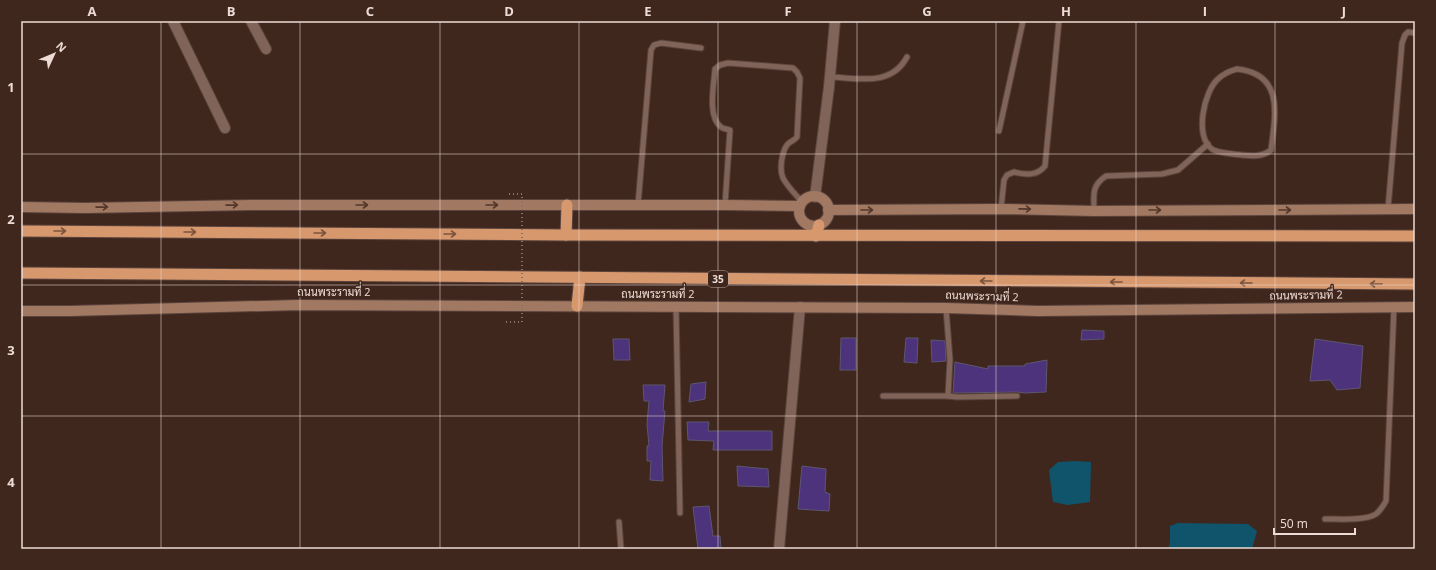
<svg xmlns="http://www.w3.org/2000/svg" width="1436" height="570" font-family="'Open Sans',Sarabun,sans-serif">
<rect width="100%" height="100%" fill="#40271e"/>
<g fill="#0f546a">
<path d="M1076,461L1091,462L1090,502L1068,505L1053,502L1049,470L1058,462Z"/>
<path d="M1178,523L1248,524L1257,531L1252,549H1169L1170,540V526Z"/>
</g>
<g fill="#4d327c" stroke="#5d5670">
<path d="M1082,330L1104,331V339L1081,340Z"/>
<path d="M841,338H856V370H840Z"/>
<path d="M906,338H918L917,363L904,362Z"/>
<path d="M613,339H629L630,360H614Z"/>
<path d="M1315,339L1363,346L1360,388L1337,390L1330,380L1310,381Z"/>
<path d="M931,340L945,341L946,361L932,362Z"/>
<path d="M1047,360L1046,392L1025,393L1017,392L953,393L955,362L988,369V366H1025V364Z"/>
<path d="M706,382L705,399L689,402L691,384Z"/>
<path d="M643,385H665L663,411H665L662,446L663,481L650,480L651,461H647V446H649L647,424L649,401H644Z"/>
<path d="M687,422H709L708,431H772V450H713L714,441L688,440Z"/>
<path d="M737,466L768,469L769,487L738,486Z"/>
<path d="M802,466L826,469L825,492L830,494L829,511L798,509Z"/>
<path d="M709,506L713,536H720L721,549H698L693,507Z"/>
</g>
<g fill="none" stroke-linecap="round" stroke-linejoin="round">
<g stroke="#5a443d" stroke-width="7">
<g id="service">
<path d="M1237,69C1285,74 1275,116 1271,150C1263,157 1252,156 1242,155C1234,154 1217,153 1212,149C1194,137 1204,91 1218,79C1223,74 1230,71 1237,69Z"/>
<path d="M830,77C858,78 891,87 907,57"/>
<path d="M999,131L1023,21"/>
<path d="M638,205L651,50L654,45L661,43L701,48"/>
<path d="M725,205L730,130C727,129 723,129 721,127C707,117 714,84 715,69L720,65L728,63L793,68L797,72L800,78L797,137C794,141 790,141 787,145C782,152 779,169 783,178C787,186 796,195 802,202"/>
<path d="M1001,209L1004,180L1007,175L1014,172C1026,175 1037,176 1045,166L1059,21"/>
<path d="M1388,209L1402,43L1405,35L1408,32L1415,33"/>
<path d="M1094,211C1094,195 1091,186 1106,176L1162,174L1178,170L1208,144"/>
<path d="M676,307L680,513"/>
<path d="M946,308L950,360L948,396"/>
<path d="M883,396H948L957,397L1017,396"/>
<path d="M1325,519C1338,519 1366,521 1376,514C1381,510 1383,506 1386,501L1394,307"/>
<path d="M619,522L621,549"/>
</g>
</g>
<g stroke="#5a443d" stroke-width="12">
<g id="minor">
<path d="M173,21L225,128"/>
<path d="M251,21L266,49"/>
<path d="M779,549L800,307"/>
</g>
</g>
<g stroke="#5a443d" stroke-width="12">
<path id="tertiary" d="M815,197L829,87L835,21"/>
</g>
<g stroke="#5a443d" stroke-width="12">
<g id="secondary">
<circle cx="814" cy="211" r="15"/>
<path d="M21,207L85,208L251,205H725L800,206"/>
<path d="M828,210L1001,209L1094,211L1415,209"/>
<path d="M21,311H70L298,305L946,308L1038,311L1415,307"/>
</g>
</g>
<g stroke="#5a443d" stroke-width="13">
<g id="trunk">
<path d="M21,231L566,235L1415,236"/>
<path d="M566,235L567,205"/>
<path d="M816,236L819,225"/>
<path d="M21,273L1415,284"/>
<path d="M577,306L580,277"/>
</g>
</g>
<use href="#service" stroke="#806459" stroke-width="5"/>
<use href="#minor" stroke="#806459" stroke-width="10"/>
<use href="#tertiary" stroke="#806459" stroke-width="10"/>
<use href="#secondary" stroke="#a17861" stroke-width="10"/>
<use href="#trunk" stroke="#d7986e" stroke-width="11"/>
<path stroke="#88736b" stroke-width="2" stroke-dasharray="1 3" stroke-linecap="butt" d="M506,322H522V194H507"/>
</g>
<defs><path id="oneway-shaft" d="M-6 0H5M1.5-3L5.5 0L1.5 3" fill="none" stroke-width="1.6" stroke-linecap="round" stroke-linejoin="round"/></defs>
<g stroke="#53372b">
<use href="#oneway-shaft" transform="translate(232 205) rotate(-1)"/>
<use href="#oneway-shaft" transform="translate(362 205)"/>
<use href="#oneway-shaft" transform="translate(492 205)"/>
<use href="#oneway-shaft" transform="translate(102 207) rotate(-1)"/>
<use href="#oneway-shaft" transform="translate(1025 209) rotate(1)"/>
<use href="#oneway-shaft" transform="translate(867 210)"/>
<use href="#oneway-shaft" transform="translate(1155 210)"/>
<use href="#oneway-shaft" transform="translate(1285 210)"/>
</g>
<g stroke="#7c543e">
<use href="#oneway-shaft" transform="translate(60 231)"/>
<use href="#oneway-shaft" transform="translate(190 232)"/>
<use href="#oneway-shaft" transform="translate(320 233)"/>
<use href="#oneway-shaft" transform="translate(450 234)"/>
<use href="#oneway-shaft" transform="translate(986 281) rotate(-180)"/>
<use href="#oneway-shaft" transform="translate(1116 282) rotate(-180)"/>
<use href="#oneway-shaft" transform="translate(1246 283) rotate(-180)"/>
<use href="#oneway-shaft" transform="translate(1376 284) rotate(-180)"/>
</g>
<path fill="none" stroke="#eddcd5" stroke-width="1" stroke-opacity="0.55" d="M161,21V549M300,21V549M440,21V549M579,21V549M718,21V549M857,21V549M996,21V549M1136,21V549M1275,21V549M21,154H1415M21,285H1415M21,416H1415"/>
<g text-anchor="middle" stroke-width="3" stroke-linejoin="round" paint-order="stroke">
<rect fill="#40271e" stroke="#b9a69e" stroke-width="1" x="708" y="271" width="20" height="16" rx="3"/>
<g font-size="10" font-weight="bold" fill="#eddcd5">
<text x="718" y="283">35</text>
</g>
<g font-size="11" fill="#eddcd5" stroke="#40271e">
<text x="334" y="296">ถนนพระรามที่ 2</text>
<text x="658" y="298">ถนนพระรามที่ 2</text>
<text transform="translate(1306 295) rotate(-1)" y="4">ถนนพระรามที่ 2</text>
<text transform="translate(982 296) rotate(2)" y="4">ถนนพระรามที่ 2</text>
</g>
</g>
<rect width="1436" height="570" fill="none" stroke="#40271e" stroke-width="44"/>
<g transform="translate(54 54) rotate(46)" stroke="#40271e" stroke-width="3" paint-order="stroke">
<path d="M0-3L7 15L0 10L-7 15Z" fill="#eddcd5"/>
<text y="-6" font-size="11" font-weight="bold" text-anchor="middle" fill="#eddcd5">N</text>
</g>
<path d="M1274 528v6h81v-6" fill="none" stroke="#eddcd5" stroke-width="2"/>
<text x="1280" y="528" font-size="12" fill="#eddcd5" stroke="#40271e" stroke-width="3" paint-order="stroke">50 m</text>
<rect x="22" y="22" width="1392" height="526" fill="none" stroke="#eddcd5" stroke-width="1.5"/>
<g font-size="13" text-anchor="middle" font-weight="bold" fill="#eddcd5">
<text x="92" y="16">A</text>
<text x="231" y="16">B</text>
<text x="370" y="16">C</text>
<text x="509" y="16">D</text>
<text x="648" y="16">E</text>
<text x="788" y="16">F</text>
<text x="927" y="16">G</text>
<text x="1066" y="16">H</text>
<text x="1205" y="16">I</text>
<text x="1344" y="16">J</text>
<text x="11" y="92">1</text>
<text x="11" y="224">2</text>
<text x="11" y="355">3</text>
<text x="11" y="487">4</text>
</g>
</svg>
